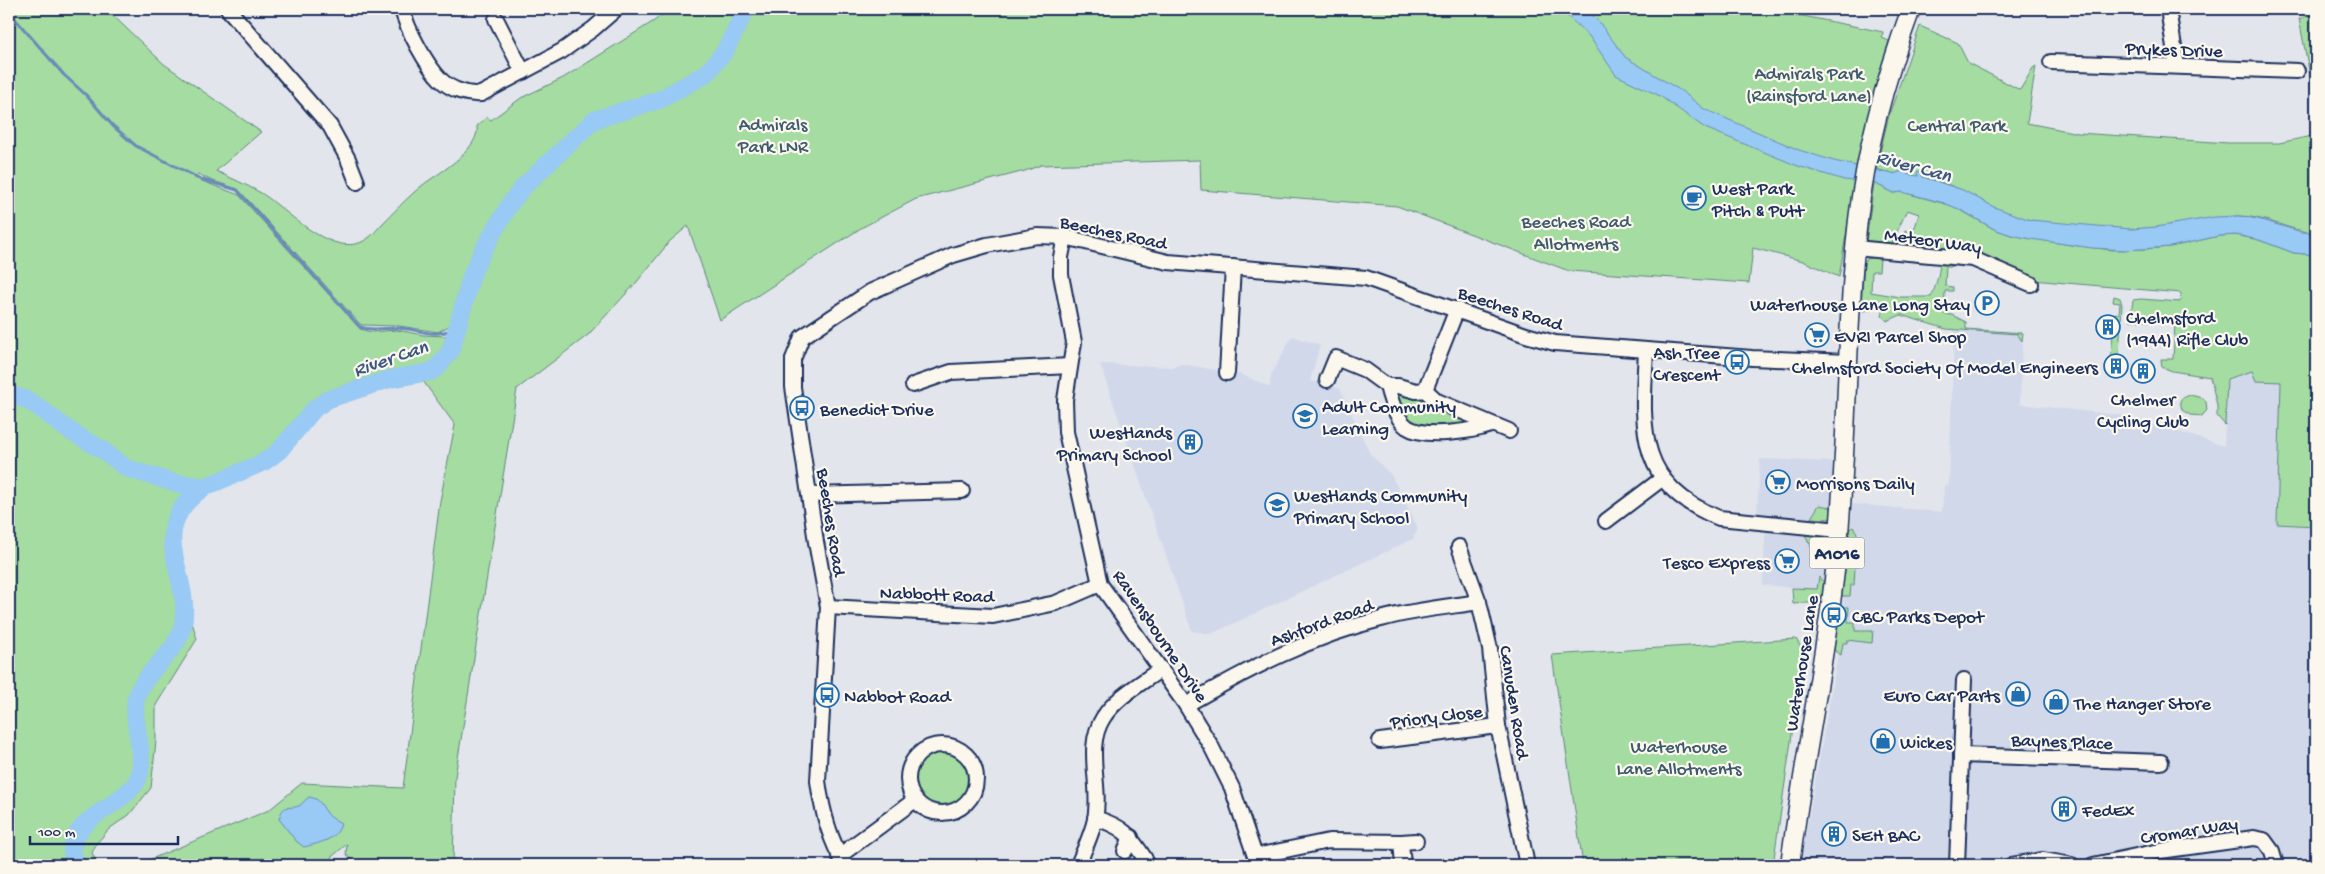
<svg xmlns="http://www.w3.org/2000/svg" width="2325" height="874" font-family="'Gochi Hand',sans-serif">
<rect width="100%" height="100%" fill="#e2e5eb"/>
<filter id="ink" filterUnits="userSpaceOnUse"><feTurbulence type="fractalNoise" baseFrequency=".02" numOctaves="2"/><feDisplacementMap in="SourceGraphic" scale="10" xChannelSelector="R" yChannelSelector="G"/><feConvolveMatrix kernelMatrix="1 2 1 2 8 2 1 2 1" color-interpolation-filters="sRGB"/></filter>
<g filter="url(#ink)">
<g fill="#d0d8ea">
<path d="M1954,330L2017,334L2022,341L2020,404L2128,416L2224,446L2227,380L2316,347V865H1800L1838,655L1853,504L1942,512L1944,486L1949,485Z"/>
<path d="M1292,336L1320,345L1310,381L1331,385L1340,389L1370,454L1391,475L1418,528L1413,539L1211,634L1192,631L1100,364L1173,367L1182,364L1242,375L1270,387L1271,375Z"/>
<path d="M1760,459L1833,462L1830,543L1825,590L1763,585L1766,519L1757,518Z"/>
</g>
<g fill="#a4dca1" stroke="#608680" fill-rule="evenodd">
<path d="M9,9H106L164,64L261,132L216,171C231,178 247,185 261,193C286,208 333,262 367,239C373,235 378,228 383,223C398,208 413,191 431,179C446,169 480,147 477,126L487,117L491,120L521,98L563,78L654,21L662,15L665,9H1768L1883,32L1882,38L1889,41L1863,134L1839,277L1803,261L1753,248L1749,283L1569,271L1397,206L1201,190L1200,160L1041,165L1025,171L916,199L861,228L720,320L688,226L670,241L636,283L588,335L517,389L455,777L453,865H356L346,854L347,844L322,865H124L139,864L269,810L302,783L403,788L440,501L455,425L423,381L390,385L338,402L315,417L299,438L269,465L206,493L193,501L177,530L175,542L187,606L197,639L156,705V741L151,788L129,815L109,829L96,844L92,853L98,865H9ZM198,174L210,180L238,189L361,325L399,326L438,332L449,326L460,329C457,353 449,375 423,381L420,368C437,363 446,354 448,336L423,335L397,330L371,332L360,329L239,195L194,178Z"/>
<path d="M2316,13V107L2299,19Z"/>
<path d="M1920,26L1958,43L1968,63L2020,90L2033,68L2036,66L2027,123L2078,133L2229,143H2279L2316,135V233C2290,231 2265,216 2239,216C2230,216 2221,218 2212,219C2186,223 2159,228 2133,229C2102,229 2036,225 2008,214C1986,205 1967,190 1943,183C1921,175 1898,176 1876,169L1889,115Z"/>
<path d="M1874,183L1894,193L1902,192L1953,206L1994,229L2011,235L2071,245L2113,250L2146,249L2170,247L2219,236L2236,235L2259,240L2294,253L2316,255V526L2277,524L2281,382L2256,381L2252,371L2227,379L2225,425L2217,416V405L2210,377L2172,371L2162,367L2161,359H2173L2175,323L2130,320L2133,300L2141,299L2180,302L2181,293L2032,280L1906,246L1903,239L1905,230L1909,232L1915,227L1919,214L1907,210L1891,245L1868,244L1866,242Z"/>
<path d="M1871,258L1880,259L1879,271H1872L1871,292L1901,297H1931C1936,286 1939,275 1940,262L1951,263V267H1946L1945,286L1953,287V291H1945L1944,314L1952,315L1966,322V329L2023,333L2022,341L2017,334L1946,329L1901,315L1887,321L1882,316L1884,306L1873,303L1870,310L1863,311L1861,306L1864,263L1867,259Z"/>
<path d="M2114,296L2120,298L2122,305L2119,354L2111,356L2115,313L2119,314L2120,303L2113,302Z"/>
<path d="M1395,392L1418,394L1474,419L1471,427L1467,423L1432,425L1429,429L1406,421L1407,416L1399,400L1395,399Z"/>
<path d="M2190,395L2203,398L2206,402L2207,410L2202,416L2190,415L2182,410L2180,401L2182,398Z"/>
<path d="M1819,505L1830,507L1832,511L1830,519L1811,518Z"/>
<path d="M1853,527L1857,533L1854,585H1851L1850,596H1841L1846,535L1848,530Z"/>
<path d="M1805,535L1824,536L1829,540L1827,563L1821,564Z"/>
<path d="M1819,577L1825,584L1822,602L1793,604L1792,588L1817,589Z"/>
<path d="M1839,607H1849L1848,622H1855V631H1873L1872,643L1847,640V643H1843L1841,655L1836,652L1833,647Z"/>
<path d="M1796,639L1804,652L1773,865H1583L1552,655Z"/>
<circle cx="942" cy="779" r="29"/>
</g>
<g fill="#99c9f5" stroke="#678bb9">
<path d="M1560,9H1586L1599,22L1625,57L1683,92L1704,109L1799,150L1834,161L1893,174L1903,171L1907,174L1918,176L1917,172L1920,171L1923,177L1963,190L1994,207L2030,220L2131,229L2156,227L2215,217L2239,216L2258,219L2302,232L2316,233V255L2294,253L2259,240L2236,235L2219,236L2170,247L2126,250L2092,248L2031,239L2011,235L1994,229L1961,210L1944,203L1902,192L1894,193L1874,183L1844,180L1798,166L1705,128L1660,96L1616,75L1589,36Z"/>
<path d="M309,797C321,799 320,804 327,813C330,818 336,820 341,823C338,840 319,843 304,847L296,841L279,819C284,802 287,810 299,806C302,804 306,799 309,797Z"/>
</g>
<g fill="none" stroke-linecap="round" stroke-linejoin="round">
<path stroke="#678bb9" stroke-width="3" d="M9,12L64,75L86,95L113,126L136,146L200,179L237,190L360,327C371,331 384,328 396,328C420,328 428,339 455,329"/>
<g stroke="#99c9f5" stroke-width="18">
<path d="M9,394L27,400L37,406L67,429L104,451L126,468L175,483L205,487L264,462L279,451L315,408L329,399L390,379L430,372L438,367L451,350L472,274L483,250L510,204L523,187L594,120L659,100L706,74L725,51L746,9"/>
<path d="M77,865C76,861 72,855 72,851C73,820 112,809 130,790C132,787 136,784 137,781C147,760 134,728 135,706C137,674 174,658 182,629C196,576 139,530 205,487"/>
</g>
<g stroke="#1b2f5e" stroke-width="18">
<g id="minor">
<path d="M228,9L330,126L348,159L357,182"/>
<path d="M402,9C407,29 426,65 441,80C451,90 468,95 481,94L562,51L593,29L616,9"/>
<path d="M2168,9L2177,66"/>
<path d="M496,19L523,72"/>
<path d="M2051,62L2297,71"/>
<path d="M1065,237L1061,257V275L1074,342L1065,400L1066,432L1100,584L1186,705L1211,746L1232,788L1258,865"/>
<path d="M1855,248L1973,259L2031,284"/>
<path d="M1646,351C1642,427 1635,484 1719,518L1839,530"/>
<path d="M1227,373L1233,267"/>
<path d="M1327,380L1336,358L1365,370L1387,386H1398L1416,391L1425,390L1437,401L1509,431"/>
<path d="M913,385L951,372L1070,366"/>
<path d="M1387,386C1390,398 1396,419 1407,427C1425,439 1473,431 1491,425"/>
<path d="M1425,390L1457,309"/>
<path d="M810,495L962,491"/>
<path d="M1606,521L1663,478"/>
<path d="M1459,547L1479,602L1490,649L1498,726L1527,865"/>
<path d="M828,607L993,616L1056,603L1100,584"/>
<path d="M1186,705C1248,669 1312,636 1381,619C1413,610 1446,607 1479,602"/>
<path d="M1380,741L1498,726"/>
<circle cx="942" cy="779" r="34"/>
<path d="M1961,755L2161,762"/>
<path d="M1095,818C1124,827 1129,834 1145,859"/>
<path d="M1401,842L1416,841"/>
<path d="M1125,851L1131,837"/>
<path d="M839,856L915,800"/>
<path d="M1256,856L1329,841L1401,842L1403,865"/>
<path d="M845,865C829,839 822,811 818,781L828,607L816,542L793,387V359L802,337L870,292L953,255L987,245L1037,236L1065,237L1168,262L1366,278L1526,335L1555,343L1752,358L1848,362"/>
<path d="M1078,865C1084,850 1092,834 1095,819C1102,785 1084,748 1103,718C1116,697 1142,683 1161,669"/>
<path d="M1957,865L1964,680"/>
<path d="M2012,865L2043,860L2072,865"/>
<path d="M2093,865L2160,851L2254,838L2264,840L2272,851L2276,865"/>
</g>
</g>
<g stroke="#1b2f5e" stroke-width="21">
<path id="major" d="M1790,865C1804,754 1829,645 1839,533C1848,429 1846,324 1858,220C1866,148 1886,77 1911,9"/>
</g>
<use href="#minor" stroke="#fbf7ec" stroke-width="14"/>
<use href="#major" stroke="#fbf7ec" stroke-width="18"/>
</g>
</g>
<defs>
<g id="cafe-ring" transform="scale(1.25)"><circle r="9.5" fill="#fbf7ec" stroke="#1f6fb2" stroke-width="1.5"/><path d="M-5.5-4.5H6V0H3Q3 3.5 0 3.5H-2.5Q-5.5 3.5-5.5 0ZM3-3.2v2h1.7v-2ZM-6 4.5H4V6H-6Z" fill="#1f6fb2"/></g>
<g id="parking-ring" transform="scale(1.25)"><circle r="9.5" fill="#fbf7ec" stroke="#1f6fb2" stroke-width="1.5"/><path d="M-3.5-5.5H1a3.5 3.5 0 0 1 0 7H-1V5.5H-3.5ZM-1-3.4V-.6H.8a1.4 1.4 0 0 0 0-2.8Z" fill="#1f6fb2"/></g>
<g id="building-ring" transform="scale(1.25)"><circle r="9.5" fill="#fbf7ec" stroke="#1f6fb2" stroke-width="1.5"/><path d="M-4-6H4V6H1V3H-1V6H-4ZM-2.5-4.3h1.7v1.8h-1.7ZM.8-4.3h1.7v1.8H.8ZM-2.5-1h1.7V.8h-1.7ZM.8-1h1.7V.8H.8Z" fill="#1f6fb2"/></g>
<g id="supermarket-ring" transform="scale(1.25)"><circle r="9.5" fill="#fbf7ec" stroke="#1f6fb2" stroke-width="1.5"/><path d="M-6-5.5h2.5l.6 2H6L4.5 2H-2.5L-4.4-4H-6ZM-1.5 3.2a1.3 1.3 0 1 0 .1 0ZM3 3.2a1.3 1.3 0 1 0 .1 0Z" fill="#1f6fb2"/></g>
<g id="bus-ring" transform="scale(1.25)"><circle r="9.5" fill="#fbf7ec" stroke="#1f6fb2" stroke-width="1.5"/><path d="M-5-6H5V4H4V6H2V4H-2V6H-4V4H-5ZM-3.5-4V0h7V-4ZM-3.5 1.2v1.5H-2V1.2ZM2 1.2v1.5H3.5V1.2Z" fill="#1f6fb2"/></g>
<g id="university-ring" transform="scale(1.25)"><circle r="9.5" fill="#fbf7ec" stroke="#1f6fb2" stroke-width="1.5"/><path d="M0-5L7-2L0 1L-7-2ZM-4 1L0 2.5L4 1V4Q0 6-4 4Z" fill="#1f6fb2"/></g>
<g id="school-ring" transform="scale(1.25)"><circle r="9.5" fill="#fbf7ec" stroke="#1f6fb2" stroke-width="1.5"/><path d="M0-5L7-2L0 1L-7-2ZM-4 1L0 2.5L4 1V4Q0 6-4 4Z" fill="#1f6fb2"/></g>
<g id="shop-ring" transform="scale(1.25)"><circle r="9.5" fill="#fbf7ec" stroke="#1f6fb2" stroke-width="1.5"/><path d="M-5-2.5h2.3a2.7 3.5 0 0 1 5.4 0H5L5.5 6h-11ZM-1.5-2.5h3a1.5 2.3 0 0 0-3 0Z" fill="#1f6fb2"/></g>
</defs>
<g fill-rule="evenodd">
<use href="#cafe-ring" x="1694" y="198"/>
<use href="#parking-ring" x="1987" y="303"/>
<use href="#building-ring" x="2108" y="327"/>
<use href="#supermarket-ring" x="1817" y="335"/>
<use href="#bus-ring" x="1737" y="362"/>
<use href="#building-ring" x="2116" y="366"/>
<use href="#building-ring" x="2143" y="371"/>
<use href="#bus-ring" x="802" y="408"/>
<use href="#university-ring" x="1305" y="416"/>
<use href="#building-ring" x="1190" y="442"/>
<use href="#supermarket-ring" x="1778" y="482"/>
<use href="#school-ring" x="1277" y="505"/>
<use href="#supermarket-ring" x="1787" y="561"/>
<use href="#bus-ring" x="1834" y="615"/>
<use href="#shop-ring" x="2018" y="694"/>
<use href="#bus-ring" x="827" y="695"/>
<use href="#shop-ring" x="2056" y="702"/>
<use href="#shop-ring" x="1883" y="741"/>
<use href="#building-ring" x="2064" y="809"/>
<use href="#building-ring" x="1834" y="834"/>
</g>
<g text-anchor="middle" stroke-width="4.5" stroke-linejoin="round" paint-order="stroke">
<rect fill="#fbf7ec" stroke="#5e6b89" stroke-width="1" x="1809.5" y="537.5" width="55" height="31" rx="4"/>
<g font-size="18" font-weight="bold" fill="#1b2f5e">
<text x="1837" y="559">A1016</text>
</g>
<g font-size="19" fill="#1b2f5e" stroke="#fbf7ec">
<text transform="translate(2174 48) rotate(2)" y="7">Prykes Drive</text>
<text transform="translate(1114 231) rotate(12)" y="7">Beeches Road</text>
<text transform="translate(1933 239) rotate(8)" y="7">Meteor Way</text>
<text transform="translate(1511 307) rotate(18)" y="7">Beeches Road</text>
<text transform="translate(833 522) rotate(81)" y="7">Beeches Road</text>
<text transform="translate(937 593) rotate(2)" y="7">Nabbott Road</text>
<text transform="translate(1321 621) rotate(-20)" y="7">Ashford Road</text>
<text transform="translate(1162 635) rotate(56)" y="7">Ravensbourne Drive</text>
<text transform="translate(1800 663) rotate(-81)" y="7">Waterhouse Lane</text>
<text transform="translate(1516 702) rotate(81)" y="7">Canuden Road</text>
<text transform="translate(1436 715) rotate(-7)" y="7">Priory Close</text>
<text transform="translate(2062 740) rotate(2)" y="7">Baynes Place</text>
<text transform="translate(2189 829) rotate(-9)" y="7">Cromar Way</text>
</g>
<g font-size="19" fill="#3d5a6f" stroke="#fbf7ec">
<text x="1809" y="79">Admirals Park<tspan x="1809" dy="22">(Rainsford Lane)</tspan></text>
<text x="773" y="130">Admirals<tspan x="773" dy="22">Park LNR</tspan></text>
<text x="1957" y="131">Central Park</text>
<text x="1576" y="227">Beeches Road<tspan x="1576" dy="22">Allotments</tspan></text>
<text x="1679" y="752">Waterhouse<tspan x="1679" dy="22">Lane Allotments</tspan></text>
</g>
<g font-size="19" fill="#1b2f5e" stroke="#fbf7ec" text-anchor="start">
<text x="1712" y="194">West Park<tspan x="1712" dy="22">Pitch &amp; Putt</tspan></text>
<text x="1970" y="310" text-anchor="end">Waterhouse Lane Long Stay</text>
<text x="2126" y="323">Chelmsford<tspan x="2126" dy="22">(1944) Rifle Club</tspan></text>
<text x="1834" y="342">EVRI Parcel Shop</text>
<text x="1720" y="358" text-anchor="end">Ash Tree<tspan x="1720" dy="22">Crescent</tspan></text>
<text x="2098" y="373" text-anchor="end">Chelmsford Society Of Model Engineers</text>
<text x="2143" y="405" text-anchor="middle">Chelmer<tspan x="2143" dy="22">Cycling Club</tspan></text>
<text x="1322" y="412">Adult Community<tspan x="1322" dy="22">Learning</tspan></text>
<text x="820" y="415">Benedict Drive</text>
<text x="1172" y="438" text-anchor="end">Westlands<tspan x="1172" dy="22">Primary School</tspan></text>
<text x="1796" y="489">Morrisons Daily</text>
<text x="1294" y="501">Westlands Community<tspan x="1294" dy="22">Primary School</tspan></text>
<text x="1770" y="568" text-anchor="end">Tesco Express</text>
<text x="1852" y="622">CBC Parks Depot</text>
<text x="2000" y="701" text-anchor="end">Euro Car Parts</text>
<text x="844" y="702">Nabbot Road</text>
<text x="2074" y="709">The Hanger Store</text>
<text x="1900" y="748">Wickes</text>
<text x="2082" y="816">FedEx</text>
<text x="1852" y="841">SEH BAC</text>
</g>
<g font-size="20" font-style="italic" fill="#3a5684" stroke="#fbf7ec">
<text transform="translate(1914 165) rotate(15)" y="7">River Can</text>
<text transform="translate(390 357) rotate(-19)" y="7">River Can</text>
</g>
</g>
<rect width="2325" height="874" fill="none" stroke="#fbf7ec" stroke-width="30"/>
<rect x="15" y="15" width="2295" height="844" fill="none" stroke="#1b2f5e" stroke-width="2" filter="url(#ink)"/>
<path d="M30 836v8h148v-8" fill="none" stroke="#1b2f5e" stroke-width="2.5"/>
<text x="38" y="836" font-size="15" fill="#1b2f5e" stroke="#fbf7ec" stroke-width="4" paint-order="stroke">100 m</text>
</svg>
